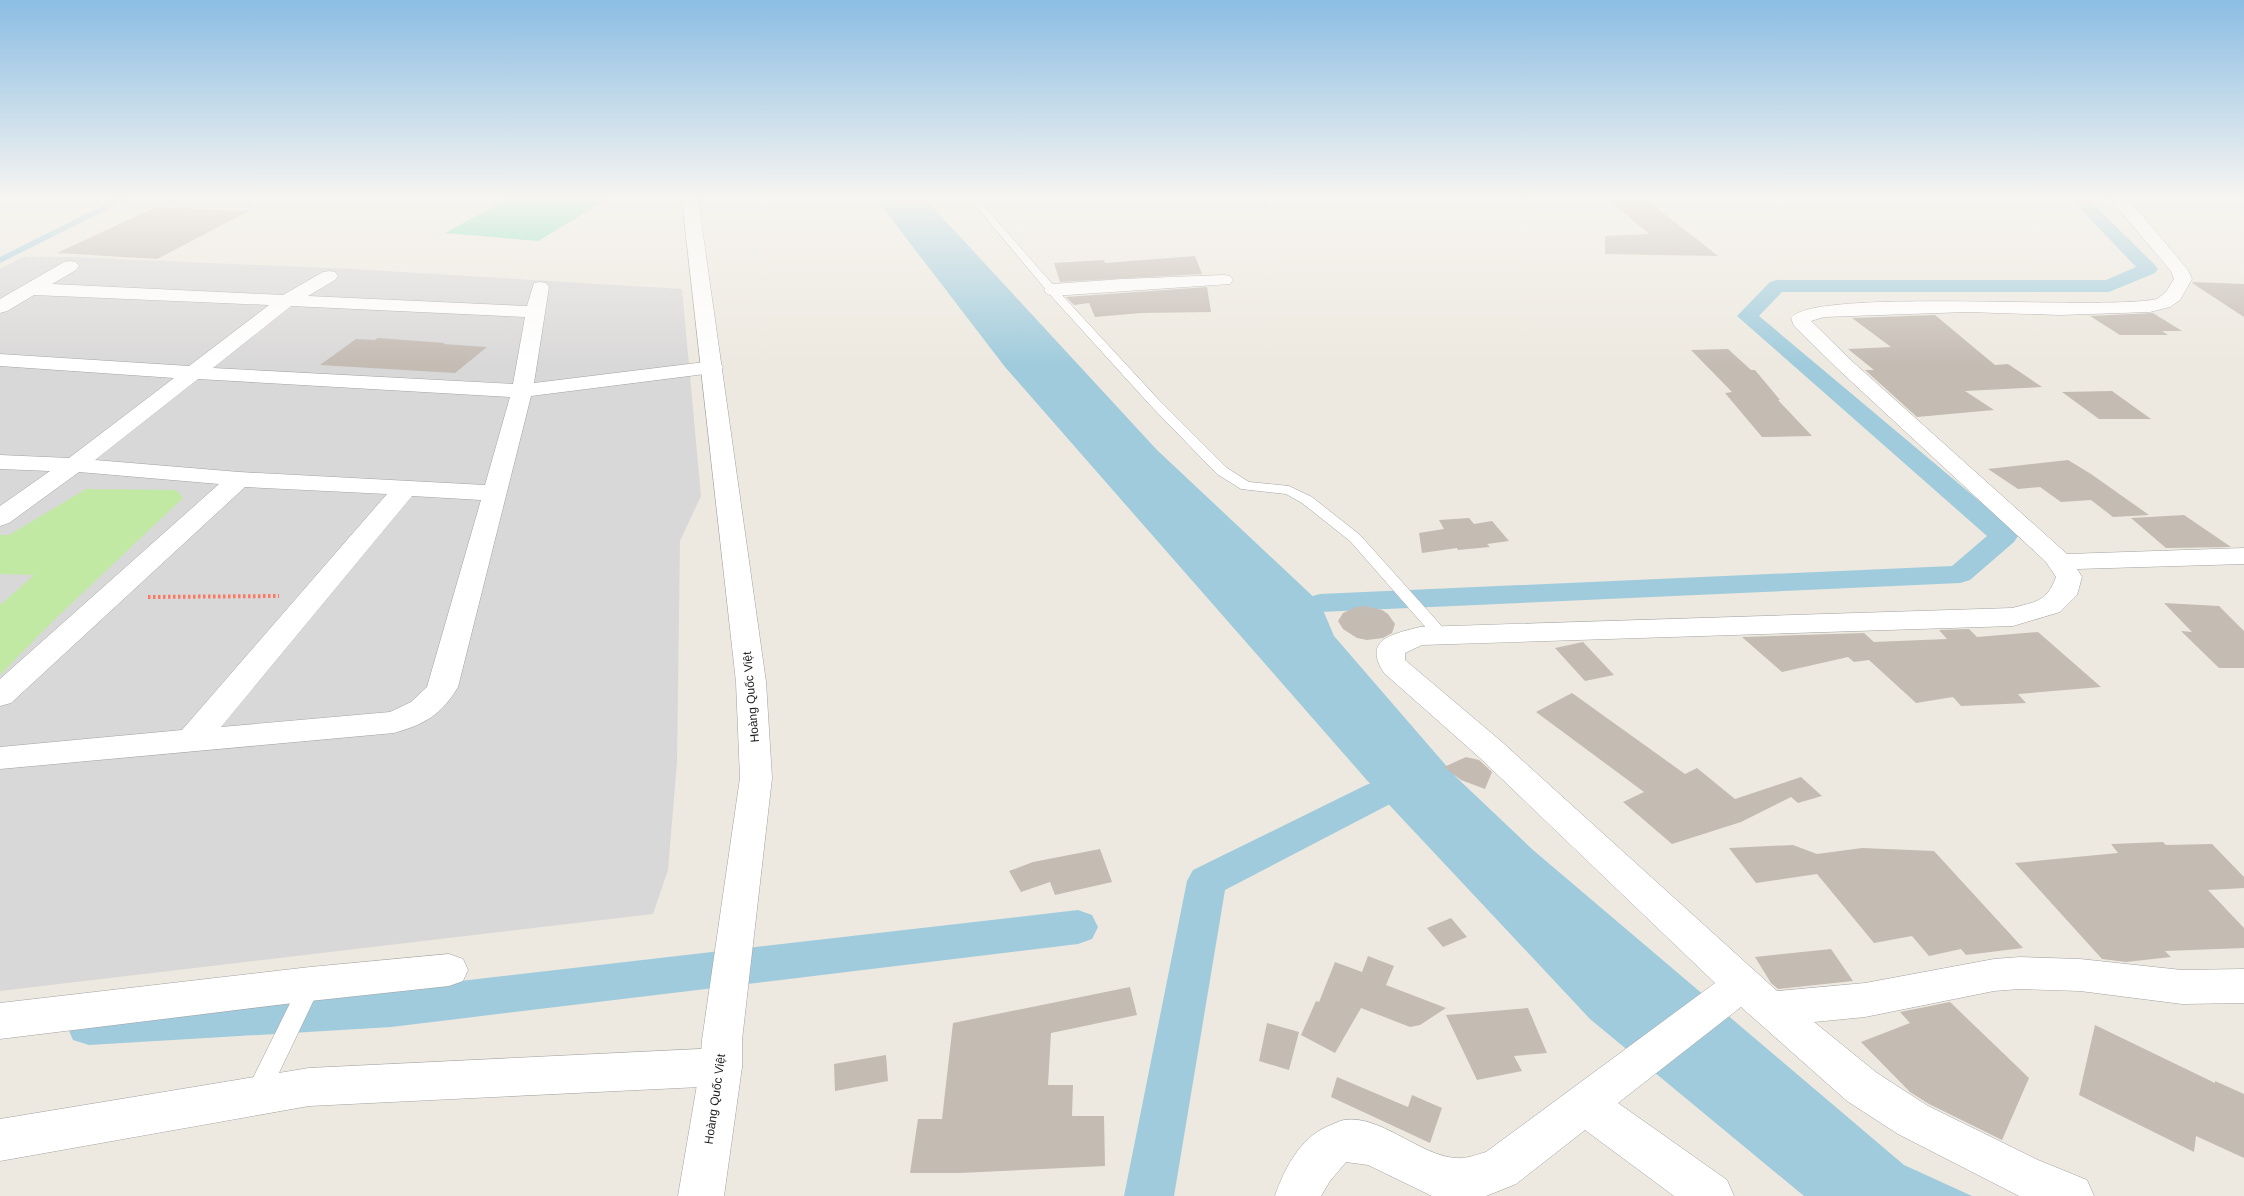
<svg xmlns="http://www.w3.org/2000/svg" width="2244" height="1196" font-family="Helvetica,sans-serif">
<rect width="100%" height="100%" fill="#ede9e0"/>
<path fill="#d9d8d8" d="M23,257H70L352,269L682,289L701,496L680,541L677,763L668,870L653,914L0,991V269Z"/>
<path fill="#c2e9a4" d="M86,489L176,490L183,498L53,621L0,675V605L34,575L0,574V535H9Z"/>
<path fill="#7bdebd" d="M507,199H608L538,241L445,233Z"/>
<path fill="#9fcbdc" d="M880,199H928V202L1157,450L1320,603L1334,636L1456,777L1533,850L1904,1165L1972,1196H1804L1590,1019L1379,794L1005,367L880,204Z"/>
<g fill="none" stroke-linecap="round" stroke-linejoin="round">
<path stroke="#9fcbdc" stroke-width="5.5" d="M0,260L122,199"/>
<g fill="#9fcbdc" fill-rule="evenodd">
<path d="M2071,199H2088L2155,265L2158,269L2155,273L2109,292H1782L1759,316L2014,530L2018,536L2014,542L1970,580L1960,583L1320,612L1309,609L1305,603L1309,597L1320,594L1952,566L1987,536L1737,316L1770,282L1777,280H2106L2136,267Z"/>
<path d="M1379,781L1392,785L1397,794L1392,803L1225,890L1174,1196H1124L1187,881L1193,870L1366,785Z"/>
<path d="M1078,910L1092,915L1098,927L1092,939L1078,944L391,1027L89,1045L73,1040L67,1026L73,1012L89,1007L391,989Z"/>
</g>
</g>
<g fill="#c4bbb3">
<path d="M1610,201H1648L1718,256L1605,254V236L1649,234Z"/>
<path d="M156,207L249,211L157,259L57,253Z"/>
<path d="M1195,256L1202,274L1060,282L1054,263L1104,260L1105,263Z"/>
<path d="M2193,282L2244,284V317L2192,283Z"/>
<path d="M1207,287L1211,312L1141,313L1095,317L1089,303L1074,305L1066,297Z"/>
<path d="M2153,313L2182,331H2162L2168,335H2120L2090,316Z"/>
<path d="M1935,315L1995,365L2008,364L2042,387L1965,391L1994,410L1917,417L1865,370H1874L1848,349L1891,347L1852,318Z"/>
<path d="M378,338L445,343L443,344L487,347L455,373L320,365L356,339L375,340Z"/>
<path d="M1728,349L1751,370H1755L1780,400H1778L1812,436L1762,437L1725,393L1732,392L1691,350Z"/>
<path d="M2112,391L2151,419H2099L2062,392Z"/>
<path d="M2068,460L2091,474L2149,515L2113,517L2091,500L2061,502L2040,487L2018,489L1988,469Z"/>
<path d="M2184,515L2231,547L2166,548L2131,518Z"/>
<path d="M1469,518L1474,524L1492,521L1509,541L1487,544L1490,547L1458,550L1457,548L1422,553L1419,533L1444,529L1439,520Z"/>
<path d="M2164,603L2219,606L2244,631V668H2219L2181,631L2192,632Z"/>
<path d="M1365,606L1382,610L1388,614L1395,624L1392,633L1383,638L1367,640L1357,638L1343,629L1338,621L1343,613L1356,607Z"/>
<path d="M1969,629L1977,637L2038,632L2101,687L2018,694L2026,703L1961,706L1953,697L1916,703L1869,660L1854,662L1848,657L1782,672L1742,637L1864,633L1874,642L1947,639L1939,630Z"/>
<path d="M1583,642L1614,675L1585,681L1555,648Z"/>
<path d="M1572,693L1685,774L1697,768L1735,799L1801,777L1822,796L1798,803L1791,797L1741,822L1672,844L1623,802L1644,792L1536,712Z"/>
<path d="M1466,757L1479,760L1492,772L1485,789L1461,780L1444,767Z"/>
<path d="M2163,842L2166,845L2212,844L2244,877V888L2208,890L2244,928V948L2165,951L2171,957L2126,962L2102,959L2015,863L2118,853L2111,844Z"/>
<path d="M1793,845L1817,854L1862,848L1934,851L2023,948L1966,955L1961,949L1929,956L1912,936L1874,943L1817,874L1756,883L1729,848Z"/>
<path d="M1100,849L1112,882L1055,895L1050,882L1021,892L1009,871L1033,862Z"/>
<path d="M1451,918L1467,937L1443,947L1427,928Z"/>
<path d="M1831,949L1853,981L1778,989L1771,983L1755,957Z"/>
<path d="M1368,956L1394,966L1386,985L1446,1008L1420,1025L1410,1027L1361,1008L1335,1053L1301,1035L1316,1001L1319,1002L1335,962L1362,972Z"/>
<path d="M1130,987L1137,1015L1051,1033L1048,1085H1073L1072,1116H1104L1105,1166L960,1173H910L918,1119H942L953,1023Z"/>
<path d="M1950,1002L2029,1078L2002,1140L1929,1104L1910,1092L1861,1042L1910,1023L1900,1012Z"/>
<path d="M1528,1008L1547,1053L1514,1056L1522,1071L1477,1080L1446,1015Z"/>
<path d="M1267,1023L1299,1032L1289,1070L1259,1061Z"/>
<path d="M2095,1025L2215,1083V1081L2244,1094V1158L2196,1136L2194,1152L2079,1095Z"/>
<path d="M886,1055L888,1081L835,1091L834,1064Z"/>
<path d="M1337,1077L1408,1107L1412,1095L1442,1108L1430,1143L1331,1097Z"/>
</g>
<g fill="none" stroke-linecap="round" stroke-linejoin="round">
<g stroke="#a2a2a2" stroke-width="1">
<g id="service">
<path d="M970,199H978L1061,294L1158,399L1227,468L1249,482L1289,486L1312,497L1360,535L1447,632L1449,635L1447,638H1435L1350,541L1302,503L1286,494L1241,489L1217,474L1150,405L1053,298Z"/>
<path d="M310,976L318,979L321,985L266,1100L258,1103L250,1100L247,1092L250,1084L302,979Z"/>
</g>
</g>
<g stroke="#a2a2a2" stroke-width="1">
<g id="minor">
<path d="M2110,199H2127L2132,203L2188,270L2192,279L2180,300L2170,307L2150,312L2060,315L1967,312L1824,317L1811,321L1854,363L2067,554L2244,548V564L2077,569L2082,577L2077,595L2060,612L2013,626L1422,645L1405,653V660L1502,742L1777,991L1865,983L1994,959L2020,957L2080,959L2182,970L2244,969V1003L2182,1004L2080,991L2020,989L1994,991L1865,1017L1814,1022L1877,1073L1928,1106L2038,1160L2087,1180L2094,1196H2019L1898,1134L1847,1101L1741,1007L1618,1103L1727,1180L1734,1196H1674L1585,1130L1516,1184L1486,1196H1432L1368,1165L1346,1162L1330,1181L1321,1196H1275C1284,1169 1300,1139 1326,1127C1332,1125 1338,1121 1344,1120C1380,1114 1420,1156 1456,1158C1466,1159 1476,1155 1486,1152L1715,983L1480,758L1384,673C1362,639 1393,634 1420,627L2012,608C2035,602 2047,602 2056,577L2046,562L1840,371L1794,326L1791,318C1813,287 2102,311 2157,299L2166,292L2174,279L2171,271Z"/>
<path d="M70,261L76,262L79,266L76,270L52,284L283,295L323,272L329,271L335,272L338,276L335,280L308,296L527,306L534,283L540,282L546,283L549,287L534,383L713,361L720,363L723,367L720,371L713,373L531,396L458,687C441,715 425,724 394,733L0,769V747L182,730L387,494L245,487L11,703L0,706V679L219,484L79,472L9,523L0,526V506L50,471L0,469V455L69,458L174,378L0,366V354L189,366L269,305L34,295L7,311L0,313V299L64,262ZM291,306L525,317L513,384L213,368ZM198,379L510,397L485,485L239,472L95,460ZM412,496L481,500L427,687L411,702L390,712L221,727Z"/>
<path d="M1224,275L1230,276L1233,280L1230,284L1053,296L1047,294L1044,290L1047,286L1053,284L1122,279Z"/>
<path d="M449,954L463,959L468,970L463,981L449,986L310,1001L0,1039V1003L310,967Z"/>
<path d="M721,1048L736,1054L742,1067L736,1080L721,1086L309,1106L0,1161V1119L309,1068Z"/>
</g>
</g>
<g stroke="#a2a2a2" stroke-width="1">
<path id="tertiary" d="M682,199H698L766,682L772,778L742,1040V1067L724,1196H678L700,1067L702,1040L740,778L736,682Z"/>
</g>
<path stroke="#fb7962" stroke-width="4" stroke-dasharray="2.5 2.5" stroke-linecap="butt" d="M148,597L279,596"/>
<use href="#service" fill="#fff" fill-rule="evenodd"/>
<use href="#minor" fill="#fff" fill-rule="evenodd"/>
<use href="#tertiary" fill="#fff" fill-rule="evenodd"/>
</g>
<linearGradient id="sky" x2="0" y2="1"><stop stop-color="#8bbde3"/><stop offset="0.54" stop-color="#f7f5f1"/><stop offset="1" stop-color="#f7f5f1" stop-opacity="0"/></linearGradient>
<rect width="2244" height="366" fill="url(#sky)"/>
<g text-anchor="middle" stroke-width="4" stroke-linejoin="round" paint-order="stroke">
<g font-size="12" fill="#1b1b1b" stroke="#fff">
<text transform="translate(751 697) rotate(-95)" y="4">Hoàng Quốc Việt</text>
<text transform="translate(715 1099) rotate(-82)" y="4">Hoàng Quốc Việt</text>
</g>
</g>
</svg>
